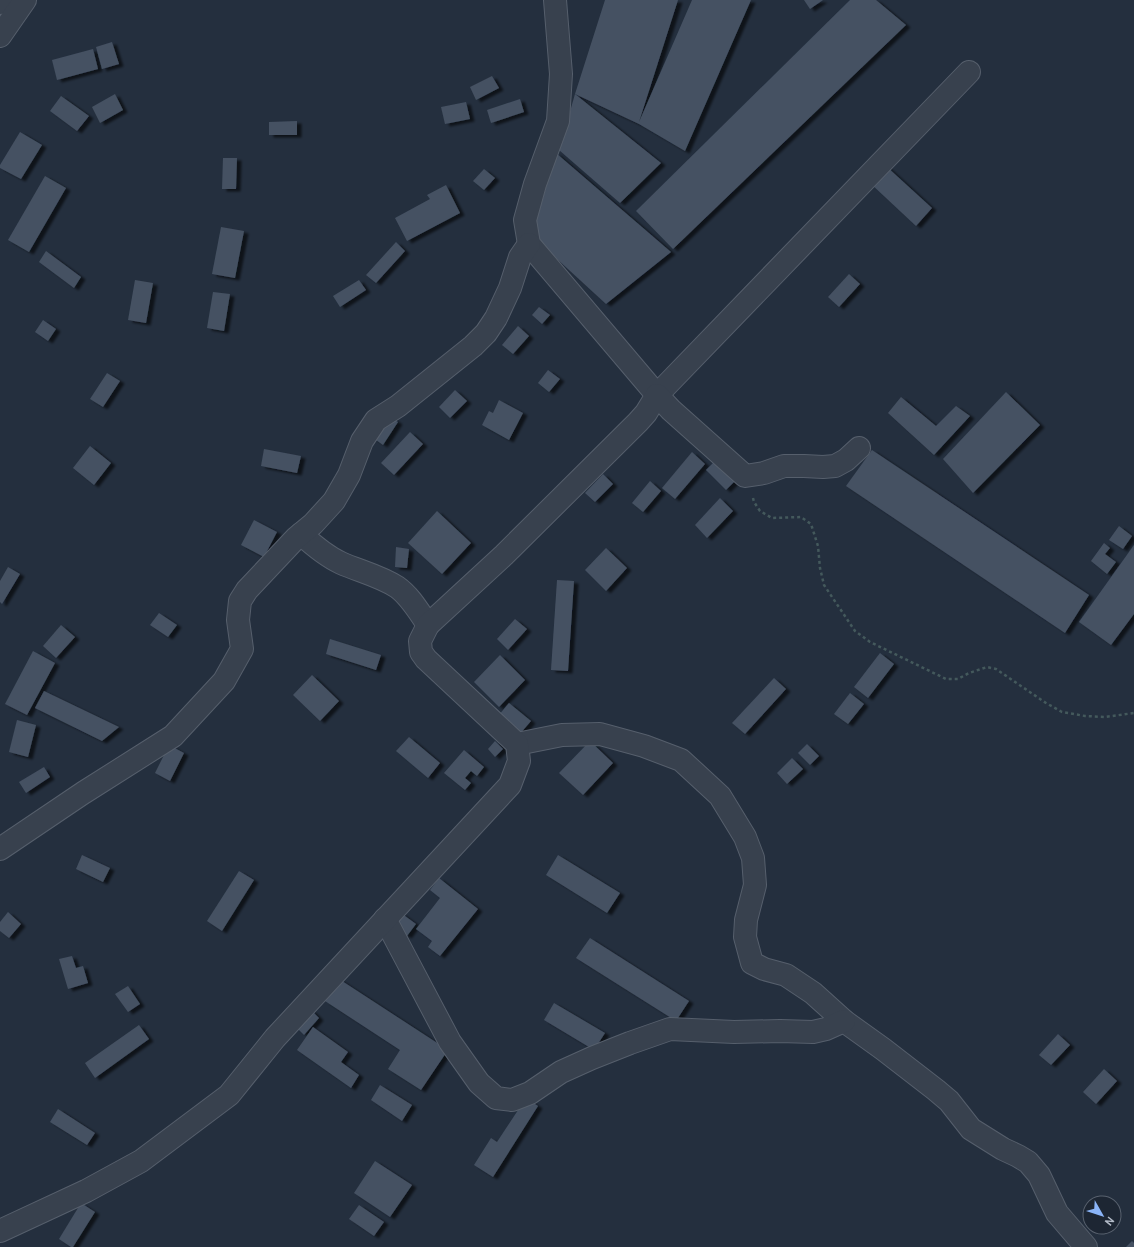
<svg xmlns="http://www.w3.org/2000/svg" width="1134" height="1247" font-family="Cabin,sans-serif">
<defs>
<filter id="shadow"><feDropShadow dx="4.5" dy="2.5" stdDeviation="1" flood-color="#0009"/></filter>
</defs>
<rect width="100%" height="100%" fill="#242f3e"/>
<g fill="#455162" filter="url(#shadow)">
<path d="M605,0H678L639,122L692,0H751L685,151L639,124L575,94Z"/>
<path d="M804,0H823L810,9Z"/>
<path d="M850,0H876L906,25L673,249L636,211Z"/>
<path d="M112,42L119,64L102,69L96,47Z"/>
<path d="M93,49L98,69L57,80L52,60Z"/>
<path d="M492,76L499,88L476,100L470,87Z"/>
<path d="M115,94L123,110L100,123L92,107Z"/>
<path d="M575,94L661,163L620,203L559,150Z"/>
<path d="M61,96L89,116L77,131L50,111Z"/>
<path d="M520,99L524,112L491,123L487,110Z"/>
<path d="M466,102L470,119L445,124L441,107Z"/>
<path d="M297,121V135H269V122Z"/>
<path d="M20,132L42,145L21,179L0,168V165Z"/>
<path d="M556,153L671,252L606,304L532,236Z"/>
<path d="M223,158H237L236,189H222Z"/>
<path d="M886,166L932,208L916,226L870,183Z"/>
<path d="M484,169L495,178L484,190L473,181Z"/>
<path d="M45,176L66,188L29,252L8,240Z"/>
<path d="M446,185L460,213L407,241L395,218L430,199L427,195Z"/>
<path d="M221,227L244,231L235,278L212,274Z"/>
<path d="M396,242L405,251L376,283L366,275Z"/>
<path d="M46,251L81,277L74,288L39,262Z"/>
<path d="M849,274L860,284L839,307L828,297Z"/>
<path d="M135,280L153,283L146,323L128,320Z"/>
<path d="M359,280L366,290L340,307L333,296Z"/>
<path d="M213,292L230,294L224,331L207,328Z"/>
<path d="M539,307L550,315L542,324L532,315Z"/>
<path d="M43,320L56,329L48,341L35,332Z"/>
<path d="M518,326L529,336L513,354L502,345Z"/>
<path d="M548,370L560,379L549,392L538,383Z"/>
<path d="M107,373L120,381L103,407L90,399Z"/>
<path d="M455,390L467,401L450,418L439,407Z"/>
<path d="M1006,392L1040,425L973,493L943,459Z"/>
<path d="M901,397L936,426L956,406L970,416L934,455L888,413Z"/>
<path d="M499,400L523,413L509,440L482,425L489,411L493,413Z"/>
<path d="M387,415L398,422L383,445L372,437Z"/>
<path d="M410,432L423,444L394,475L381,463Z"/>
<path d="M90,446L111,463L94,485L73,468Z"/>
<path d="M264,449L301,456L297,473L261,466Z"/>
<path d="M872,450L1089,595L1065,633L846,486Z"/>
<path d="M692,452L705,464L675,499L662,488Z"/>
<path d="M716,460L737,479L726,490L706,470Z"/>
<path d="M603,474L613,484L595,502L585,493Z"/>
<path d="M650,481L661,491L643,512L632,503Z"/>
<path d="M720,498L733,511L707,538L695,525Z"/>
<path d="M437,511L471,543L442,574L408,543Z"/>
<path d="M254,520L277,532L264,557L241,545Z"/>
<path d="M1119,526L1132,536L1123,549L1109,540Z"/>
<path d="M1104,543L1110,548L1105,554L1116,562L1107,574L1091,561Z"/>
<path d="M1134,545V614L1111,645L1079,622Z"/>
<path d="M396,547L409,549L407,568L395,567Z"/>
<path d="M606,548L627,568L606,591L585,570Z"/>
<path d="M8,567L20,574L2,604L0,602V581Z"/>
<path d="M557,580L574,581L568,671L551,670Z"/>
<path d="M159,613L177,625L168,637L150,625Z"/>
<path d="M515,619L527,629L508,650L497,639Z"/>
<path d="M61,625L75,637L56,658L43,646Z"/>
<path d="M330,639L381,655L376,670L326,654Z"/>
<path d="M33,651L55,663L27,715L5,704Z"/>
<path d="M880,653L894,664L868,698L854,687Z"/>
<path d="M500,655L525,680L499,707L474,682Z"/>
<path d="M312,675L339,701L320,721L293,695Z"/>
<path d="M774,678L786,689L745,734L732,723Z"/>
<path d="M44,691L119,727L102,741L35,708Z"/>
<path d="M850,693L864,704L848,724L834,714Z"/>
<path d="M509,703L531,721L519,735L498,716Z"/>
<path d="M17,720L36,725L28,757L9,752Z"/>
<path d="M409,737L440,763L428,778L396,751Z"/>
<path d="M495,741L503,749L495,757L488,749Z"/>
<path d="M590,741L613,763L583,795L559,773Z"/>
<path d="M807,744L819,756L810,765L798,753Z"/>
<path d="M169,745L184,753L170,781L155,773Z"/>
<path d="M464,750L484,767L477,776L471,771L465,778L471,783L465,790L444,773Z"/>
<path d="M792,758L803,769L787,784L777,773Z"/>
<path d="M44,767L50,777L26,793L19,782Z"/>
<path d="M82,855L110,868L103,882L76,869Z"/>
<path d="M558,855L620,893L607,913L546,875Z"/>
<path d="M239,871L254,880L222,931L207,921Z"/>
<path d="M439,878L478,909L440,956L428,947L432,941L416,929L440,898L430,890Z"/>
<path d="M8,912L21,924L9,938L0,931V922Z"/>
<path d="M401,913L416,924L407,936L392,925Z"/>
<path d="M590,938L689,1001L676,1021L576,958Z"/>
<path d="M72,956L76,968L83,966L88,983L68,989L59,959Z"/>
<path d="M339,979L448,1050L421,1090L388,1069L400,1050L325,1001Z"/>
<path d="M128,986L140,1004L128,1012L115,994Z"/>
<path d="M554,1003L605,1033L594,1050L544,1020Z"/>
<path d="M311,1010L319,1018L304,1035L296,1027Z"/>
<path d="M139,1025L149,1039L95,1078L85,1063Z"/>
<path d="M313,1027L348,1052L341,1062L359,1075L351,1088L297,1050Z"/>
<path d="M1058,1034L1070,1045L1051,1065L1039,1055Z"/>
<path d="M1104,1069L1117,1081L1096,1104L1083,1092Z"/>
<path d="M380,1085L412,1105L402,1121L371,1100Z"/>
<path d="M526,1098L538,1106L493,1177L474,1165L491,1138L497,1142Z"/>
<path d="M58,1109L95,1133L87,1145L50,1122Z"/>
<path d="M375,1161L412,1185L390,1217L354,1193Z"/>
<path d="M81,1203L95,1212L73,1247H71L59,1239Z"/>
<path d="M359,1205L384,1222L374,1236L349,1219Z"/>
<path d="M1132,1241L1134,1243V1247H1126Z"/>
</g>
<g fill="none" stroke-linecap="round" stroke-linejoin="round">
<g stroke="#565f6c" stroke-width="24">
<g id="street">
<path d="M555,0L561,74L558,121L535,184L525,220L529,244L657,395L969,72"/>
<path d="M0,3L18,0"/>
<path d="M0,36L25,0"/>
<path d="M301,534C313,545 326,556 341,563C359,571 380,576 397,587C410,596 419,612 428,625"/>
<path d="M517,744L562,735L600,734L644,746L681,760L720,796L745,837L753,858L755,885L746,920L745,937L752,963L764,969L786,975L813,993L844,1021L883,1049L936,1090L949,1101L971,1129L1003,1149L1018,1156L1028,1162L1039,1175L1057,1213L1086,1247"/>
<path d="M0,849L83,793L173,736L224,681L242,649L238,620L240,601L247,590L296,538L313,524L334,501L349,475L362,441L376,420L398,406L473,346L486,333L496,318L510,288L520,257L529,244"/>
<path d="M385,919L450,1042L479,1083L496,1098L512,1100L530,1093L561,1072L592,1058L630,1043L670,1029L734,1032L780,1031L813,1032L826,1029L844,1021"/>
<path d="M0,1231L86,1191L141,1161L229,1095L275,1038L510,785L519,761L517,744L426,659L421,652L420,641L428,625L504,555L638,422L646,413L657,395L671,410L745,476L764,473L784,466H804L823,467L835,466L846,460L859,448"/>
</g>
</g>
<path stroke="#44595c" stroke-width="2.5" stroke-dasharray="3 3" stroke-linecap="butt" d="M753,498L754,502L760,511L772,518L801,517L811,524L818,546L820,568L824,585L855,631L870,642L946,679H958L969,673L987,667L996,669L1046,703L1062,712L1085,716L1105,717L1134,713"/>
<use href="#street" stroke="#38414e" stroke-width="22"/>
</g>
<g transform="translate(1102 1215) rotate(129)"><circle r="19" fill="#1d2633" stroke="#59626f"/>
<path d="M0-3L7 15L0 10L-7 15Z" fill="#8ab4f8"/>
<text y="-6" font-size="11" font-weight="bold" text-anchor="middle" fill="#b4bcc9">N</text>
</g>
</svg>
